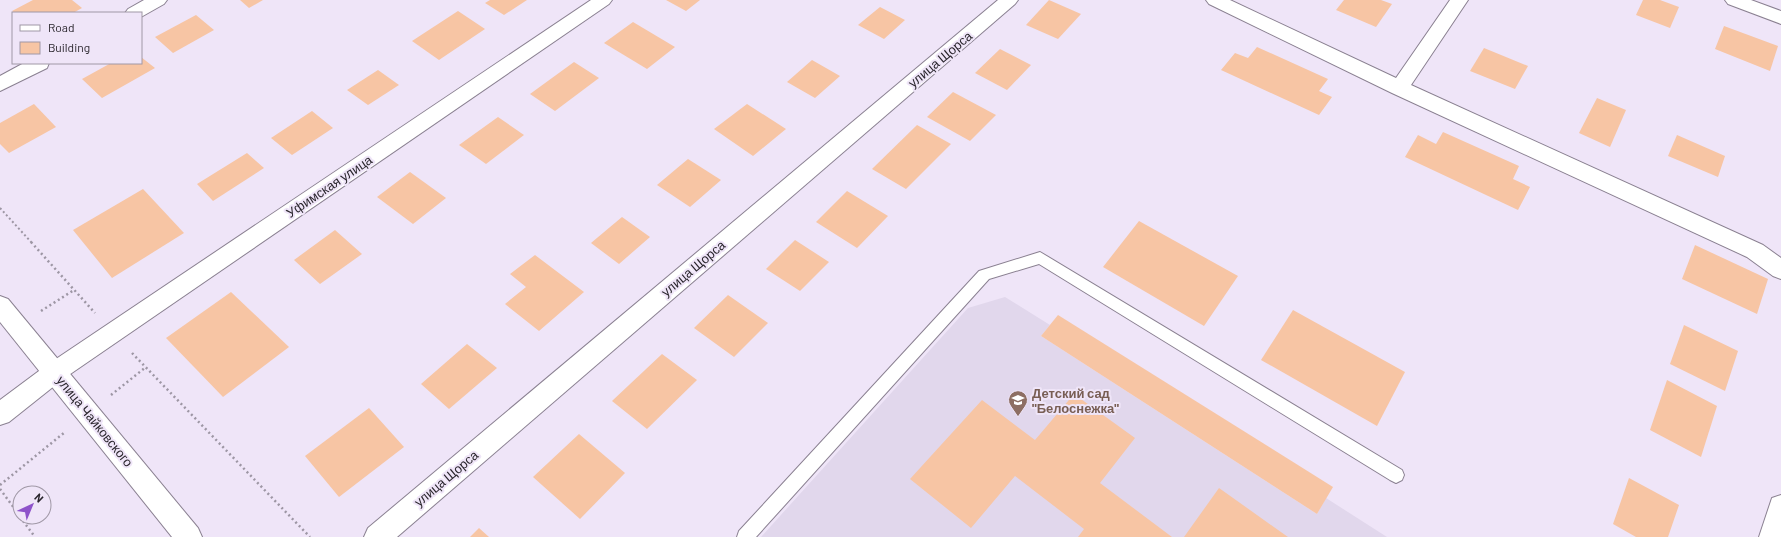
<svg xmlns="http://www.w3.org/2000/svg" width="1781" height="537" font-family="Barlow,sans-serif">
<rect width="100%" height="100%" fill="#efe5f8"/>
<path fill="#e1d7ec" d="M1005,297L1050,325L1041,336L1317,514L1326,498L1387,537H761L968,308Z"/>
<g fill="#f7c5a4">
<path d="M33,0H72L82,8L73,13H15L12,11Z"/>
<path d="M240,0H263L249,8Z"/>
<path d="M490,0H527L504,15L485,3Z"/>
<path d="M666,0H700L686,11Z"/>
<path d="M1049,0L1081,14L1058,39L1026,25Z"/>
<path d="M1344,0H1381L1392,4L1376,27L1336,10Z"/>
<path d="M1643,0H1660L1679,7L1670,28L1636,15Z"/>
<path d="M880,7L905,20L884,39L858,25Z"/>
<path d="M458,11L485,29L439,60L412,41Z"/>
<path d="M196,15L214,30L173,53L155,37Z"/>
<path d="M633,22L675,47L647,69L604,43Z"/>
<path d="M1724,26L1778,46L1770,71L1715,49Z"/>
<path d="M1257,47L1328,79L1319,91L1332,97L1319,115L1221,70L1235,53L1248,58Z"/>
<path d="M1484,48L1528,66L1515,89L1470,71Z"/>
<path d="M1000,49L1031,65L1007,90L975,73Z"/>
<path d="M141,57L155,68L102,98L82,79L111,63H141Z"/>
<path d="M812,60L840,76L815,98L787,82Z"/>
<path d="M574,62L599,78L555,111L530,94Z"/>
<path d="M378,70L399,85L368,105L347,90Z"/>
<path d="M953,92L996,115L970,141L927,117Z"/>
<path d="M1597,98L1626,110L1610,147L1579,133Z"/>
<path d="M34,104L56,127L9,153L0,144V123Z"/>
<path d="M747,104L786,129L753,156L714,129Z"/>
<path d="M312,111L333,128L292,155L271,138Z"/>
<path d="M498,117L524,135L486,164L459,145Z"/>
<path d="M917,125L951,144L906,189L872,169Z"/>
<path d="M1443,132L1519,166L1513,179L1530,187L1518,210L1405,157L1418,135L1436,144Z"/>
<path d="M1677,135L1725,156L1718,177L1668,156Z"/>
<path d="M247,153L264,168L213,201L197,184Z"/>
<path d="M688,159L721,180L690,207L657,185Z"/>
<path d="M410,172L446,198L413,224L377,197Z"/>
<path d="M143,189L184,233L112,278L73,230Z"/>
<path d="M847,191L888,216L857,248L816,222Z"/>
<path d="M622,217L650,237L619,264L591,243Z"/>
<path d="M1139,221L1238,276L1204,326L1103,267Z"/>
<path d="M335,230L362,254L320,284L294,260Z"/>
<path d="M795,240L829,262L800,291L766,269Z"/>
<path d="M1695,245L1768,279L1757,314L1682,279Z"/>
<path d="M535,255L584,292L539,331L505,304L526,287L510,274Z"/>
<path d="M231,292L289,347L223,397L166,338Z"/>
<path d="M728,295L768,323L734,357L694,328Z"/>
<path d="M1293,310L1405,372L1377,426L1261,360Z"/>
<path d="M1058,315L1333,487L1317,514L1041,336Z"/>
<path d="M1684,325L1738,351L1725,391L1670,364Z"/>
<path d="M467,344L497,368L449,409L421,384Z"/>
<path d="M662,354L697,380L647,429L612,401Z"/>
<path d="M1667,380L1717,406L1701,457L1650,430Z"/>
<path d="M1074,394L1135,438L1100,483L1172,537H1078L1084,529L1015,476L971,528L910,479L982,400L1035,440Z"/>
<path d="M369,408L404,447L339,497L305,456Z"/>
<path d="M579,434L625,473L580,519L533,477Z"/>
<path d="M1629,478L1679,505L1668,537H1636L1613,524Z"/>
<path d="M1219,488L1288,537H1184Z"/>
<path d="M479,528L489,537H470Z"/>
</g>
<g fill="none" stroke-linecap="round" stroke-linejoin="round">
<g stroke="#8a8091" stroke-width="2">
<path id="service" d="M1040,252L1402,470L1404,475L1402,480L1396,483L1390,480L1039,264L989,279L756,537H737L739,531L979,271Z"/>
</g>
<g stroke="#8a8091" stroke-width="2">
<g id="minor">
<path d="M144,0H167L164,4L141,17V13H125L128,9Z"/>
<path d="M591,0H612L609,4L63,379L55,382L47,379L43,372L47,365Z"/>
<path d="M998,0H1018L1015,4L397,537H364L368,528Z"/>
<path d="M1206,0H1230L1396,78L1450,0H1468L1411,85L1763,245L1781,258V279L1773,276L1747,257L1392,93L1209,4Z"/>
<path d="M1725,0H1751L1781,11V24L1728,4Z"/>
<path d="M24,63H49L47,68L0,91V76Z"/>
<path d="M1781,495V537H1759L1772,498Z"/>
</g>
</g>
<g stroke="#8a8091" stroke-width="2">
<path id="tertiary" d="M55,362L63,365L67,372L63,379L9,422L0,425V400L47,365Z"/>
</g>
<g stroke="#8a8091" stroke-width="2">
<path id="secondary" d="M0,296L8,299L198,528L202,537H172L0,322Z"/>
</g>
<path stroke="#9d96a4" stroke-width="2" stroke-dasharray="2 2.5" stroke-linecap="butt" d="M0,208L32,243"/>
<g stroke="#9d96a4" stroke-width="2.5" stroke-dasharray="2 3" stroke-linecap="butt">
<path d="M31,242L95,313"/>
<path d="M41,311L74,290"/>
<path d="M132,353L310,537"/>
<path d="M111,395L146,367"/>
<path d="M0,485L65,432"/>
<path d="M0,489L20,516"/>
<path d="M20,517L35,537"/>
</g>
<use href="#service" fill="#fff" fill-rule="evenodd"/>
<use href="#minor" fill="#fff" fill-rule="evenodd"/>
<use href="#tertiary" fill="#fff" fill-rule="evenodd"/>
<use href="#secondary" fill="#fff" fill-rule="evenodd"/>
</g>
<defs>
<g id="school-pin" transform="scale(1)"><path d="M0 17L-7.5 6A9.5 9.5 0 1 1 7.5 6Z" fill="#8d6e63" stroke="#efe5f8"/><path d="M0-5L7-2L0 1L-7-2ZM-4 1L0 2.5L4 1V4Q0 6-4 4Z" fill="#fff"/></g>
</defs>
<g fill-rule="evenodd">
<use href="#school-pin" x="1018" y="400"/>
</g>
<g text-anchor="middle" stroke-width="4" stroke-linejoin="round" paint-order="stroke">
<g font-size="13" fill="#29252c" stroke="#efe5f8">
<text transform="translate(940 59) rotate(-40)" y="5">улица Щорса</text>
<text transform="translate(329 186) rotate(-34)" y="5">Уфимская улица</text>
<text transform="translate(693 268) rotate(-40)" y="5">улица Щорса</text>
<text transform="translate(95 421) rotate(51)" y="5">улица Чайковского</text>
<text transform="translate(446 478) rotate(-40)" y="5">улица Щорса</text>
</g>
<g font-size="13" font-weight="bold" fill="#785e54" stroke="#efe5f8" text-anchor="start">
<text x="1032" y="398">Детский сад<tspan x="1032" dy="15">"Белоснежка"</tspan></text>
</g>
</g>
<rect x="12" y="12" width="130" height="52" fill="#efe5f8" stroke="#a098a6"/>
<rect x="20" y="25" width="20" height="6" fill="#ffffff" stroke="#a098a6"/>
<text x="48" y="32" font-size="12" fill="#29252c">Road</text>
<rect x="20" y="42" width="20" height="12" fill="#f7c5a4" stroke="#a098a6"/>
<text x="48" y="52" font-size="12" fill="#29252c">Building</text>
<g transform="translate(32 505) rotate(44)"><circle r="19" fill="#efe5f8" stroke="#a098a6"/>
<path d="M0-3L7 15L0 10L-7 15Z" fill="#8e53ca"/>
<text y="-6" font-size="11" font-weight="bold" text-anchor="middle" fill="#29252c">N</text>
</g>
</svg>
